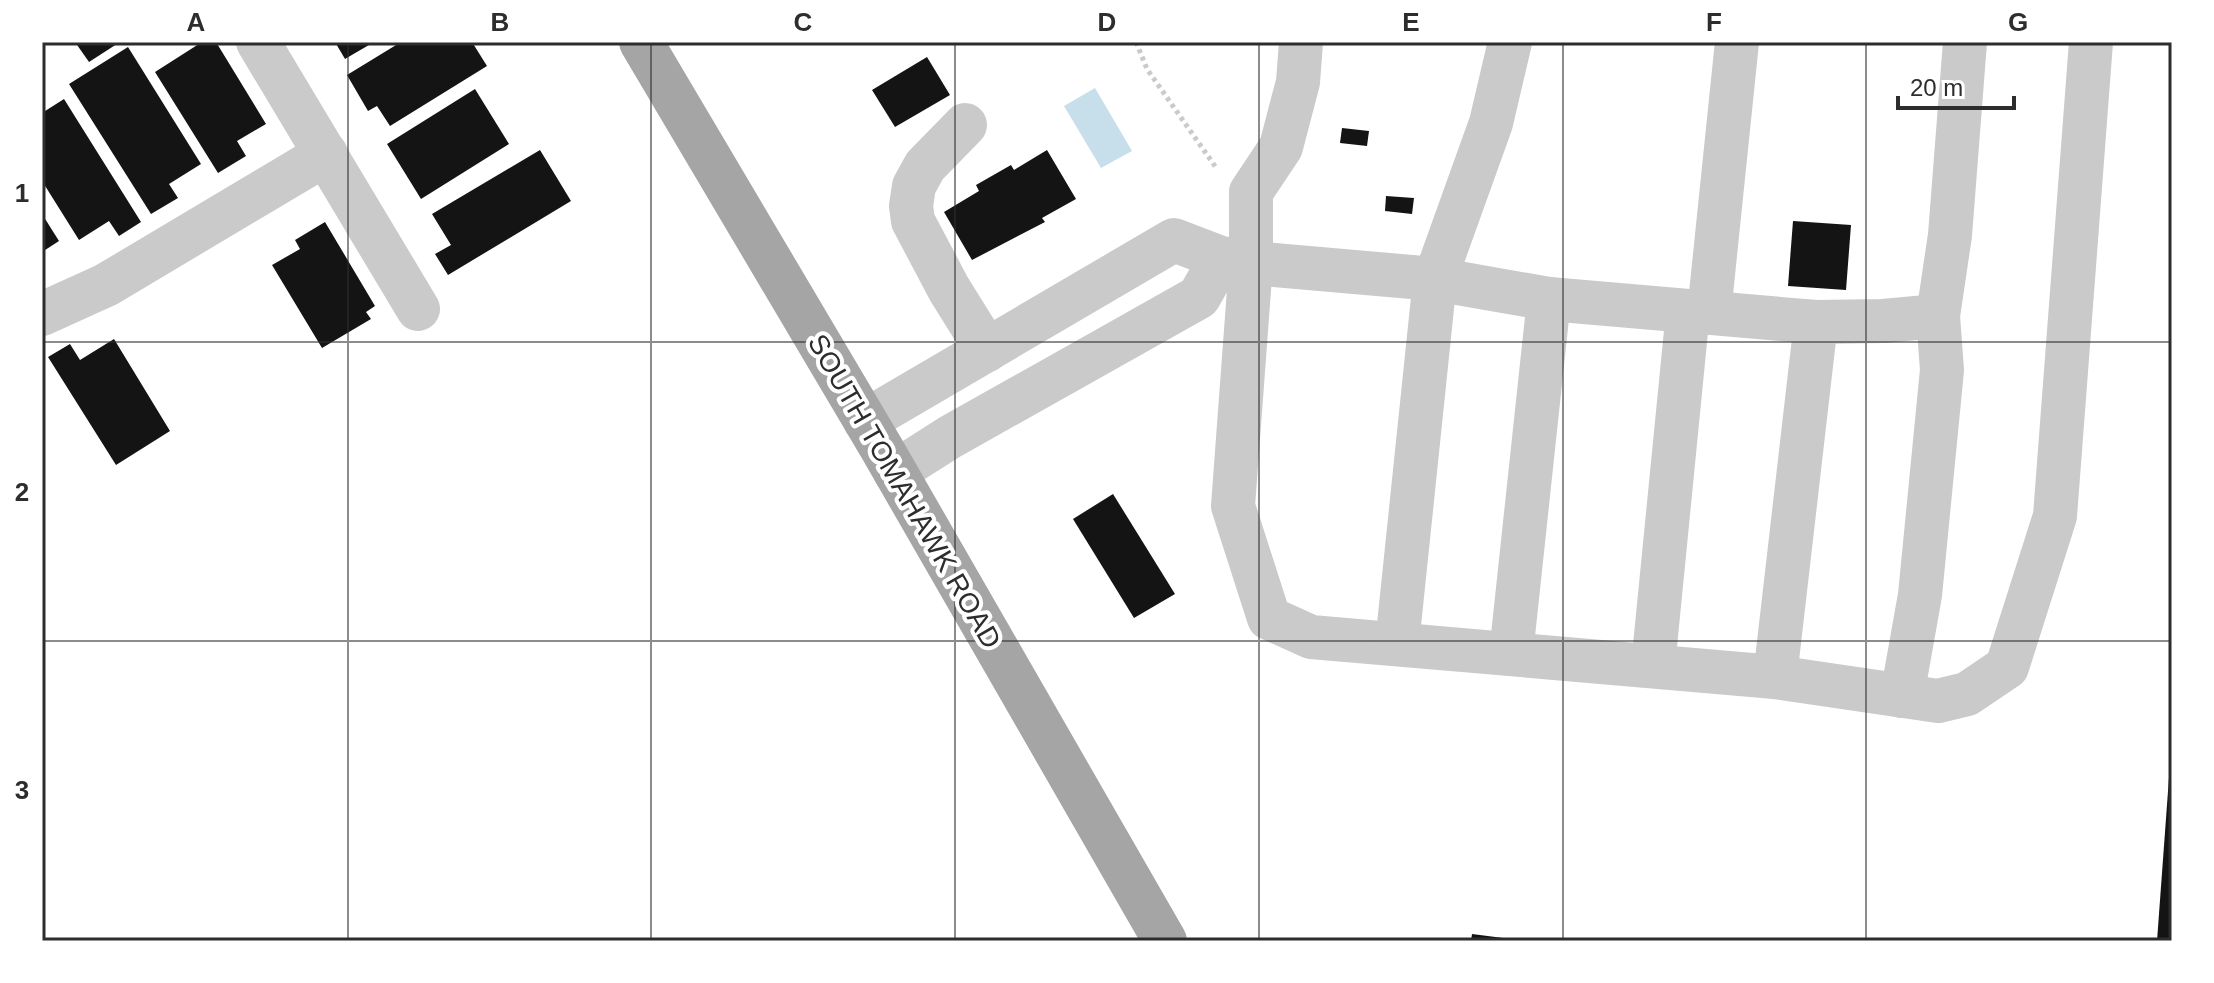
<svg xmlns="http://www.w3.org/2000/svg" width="2214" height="983" font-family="Arial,sans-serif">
<rect width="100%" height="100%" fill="#fff"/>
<path fill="#c7deeb" d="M1095,88L1132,151L1101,168L1064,106Z"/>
<g fill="#141414">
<path d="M75,42H120L89,62Z"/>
<path d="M202,42H216L266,124L237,141L246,156L218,173L155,72Z"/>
<path d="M335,42H374L345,59Z"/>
<path d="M401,42H472L487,66L390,126L377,106L368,111L347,75Z"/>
<path d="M128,47L201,164L169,184L178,198L151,214L69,84Z"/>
<path d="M927,57L950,95L895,127L872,90Z"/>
<path d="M475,89L509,144L421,199L387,144Z"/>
<path d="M64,99L141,222L119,236L109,221L79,240L42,181V113Z"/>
<path d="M1342,128L1369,131L1367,146L1340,143Z"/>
<path d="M540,150L571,201L448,275L435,254L451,245L432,214Z"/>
<path d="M1047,150L1076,199L1042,218L1045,222L972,260L944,212L979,191L976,185L1011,165L1014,170Z"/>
<path d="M1386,196L1414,198L1412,214L1385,211Z"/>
<path d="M42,214L59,241L42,252Z"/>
<path d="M1793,221L1851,225L1846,290L1788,286Z"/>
<path d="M325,222L375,306L366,312L371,319L322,348L272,265L300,249L295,240Z"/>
<path d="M114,339L170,431L116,465L48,357L70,344L80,360Z"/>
<path d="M1113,494L1175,594L1134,618L1073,519Z"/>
<path d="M2170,764H2172V941H2157Z"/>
<path d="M1472,934L1511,939V941H1471Z"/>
</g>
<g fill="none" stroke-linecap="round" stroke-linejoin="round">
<path stroke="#cacaca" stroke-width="5" stroke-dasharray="4 4" stroke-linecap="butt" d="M1136,42L1147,69L1217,169"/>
<g stroke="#cacaca" stroke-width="44">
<path d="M258,42L418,309"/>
<path d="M1301,42L1298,82L1281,147L1251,192V263L1233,506L1269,618L1311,637L1775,677L1938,701L1967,694L2007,667L2055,516L2091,42"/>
<path d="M965,125L925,166L914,186L911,206L913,221L949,289L987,350"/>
<path d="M1709,313L1737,42"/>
<path d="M42,314L106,285L326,154"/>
<path d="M865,421L1174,240L1221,258L1251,263L1435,279L1549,299L1816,322L1883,321L1938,316"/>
<path d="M895,472L950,437L1199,297L1221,258"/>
<path d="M1397,644L1435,279L1491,123L1510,42"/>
<path d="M1511,654L1549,299"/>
<path d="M1653,666L1688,311"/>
<path d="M1775,677L1816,322"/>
<path d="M1902,696L1920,595L1942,370L1938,316L1950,235L1965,42"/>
</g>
<path stroke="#a5a5a5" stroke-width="44" d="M641,42L882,449L1165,941"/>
</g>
<path fill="none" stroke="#2d2d2d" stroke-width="2" stroke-opacity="0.55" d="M348,42V941M651,42V941M955,42V941M1259,42V941M1563,42V941M1866,42V941M42,342H2172M42,641H2172"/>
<g text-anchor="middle" stroke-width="8" stroke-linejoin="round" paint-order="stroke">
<g font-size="28" fill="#2d2d2d" stroke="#fff">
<text transform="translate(905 491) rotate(60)" y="10">SOUTH TOMAHAWK ROAD</text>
</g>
</g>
<rect width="2214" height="983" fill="none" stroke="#ffffff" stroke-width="88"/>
<path d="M1898 96v12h116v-12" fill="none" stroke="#2d2d2d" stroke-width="4"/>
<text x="1910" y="96" font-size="24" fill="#2d2d2d" stroke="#ffffff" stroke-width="6" paint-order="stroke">20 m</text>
<rect x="44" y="44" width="2126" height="895" fill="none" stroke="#2d2d2d" stroke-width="3"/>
<g font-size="26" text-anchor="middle" font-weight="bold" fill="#2d2d2d">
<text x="196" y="31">A</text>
<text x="500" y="31">B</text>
<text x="803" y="31">C</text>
<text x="1107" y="31">D</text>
<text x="1411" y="31">E</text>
<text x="1714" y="31">F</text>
<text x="2018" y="31">G</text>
<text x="22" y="202">1</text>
<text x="22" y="501">2</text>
<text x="22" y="799">3</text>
</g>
</svg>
